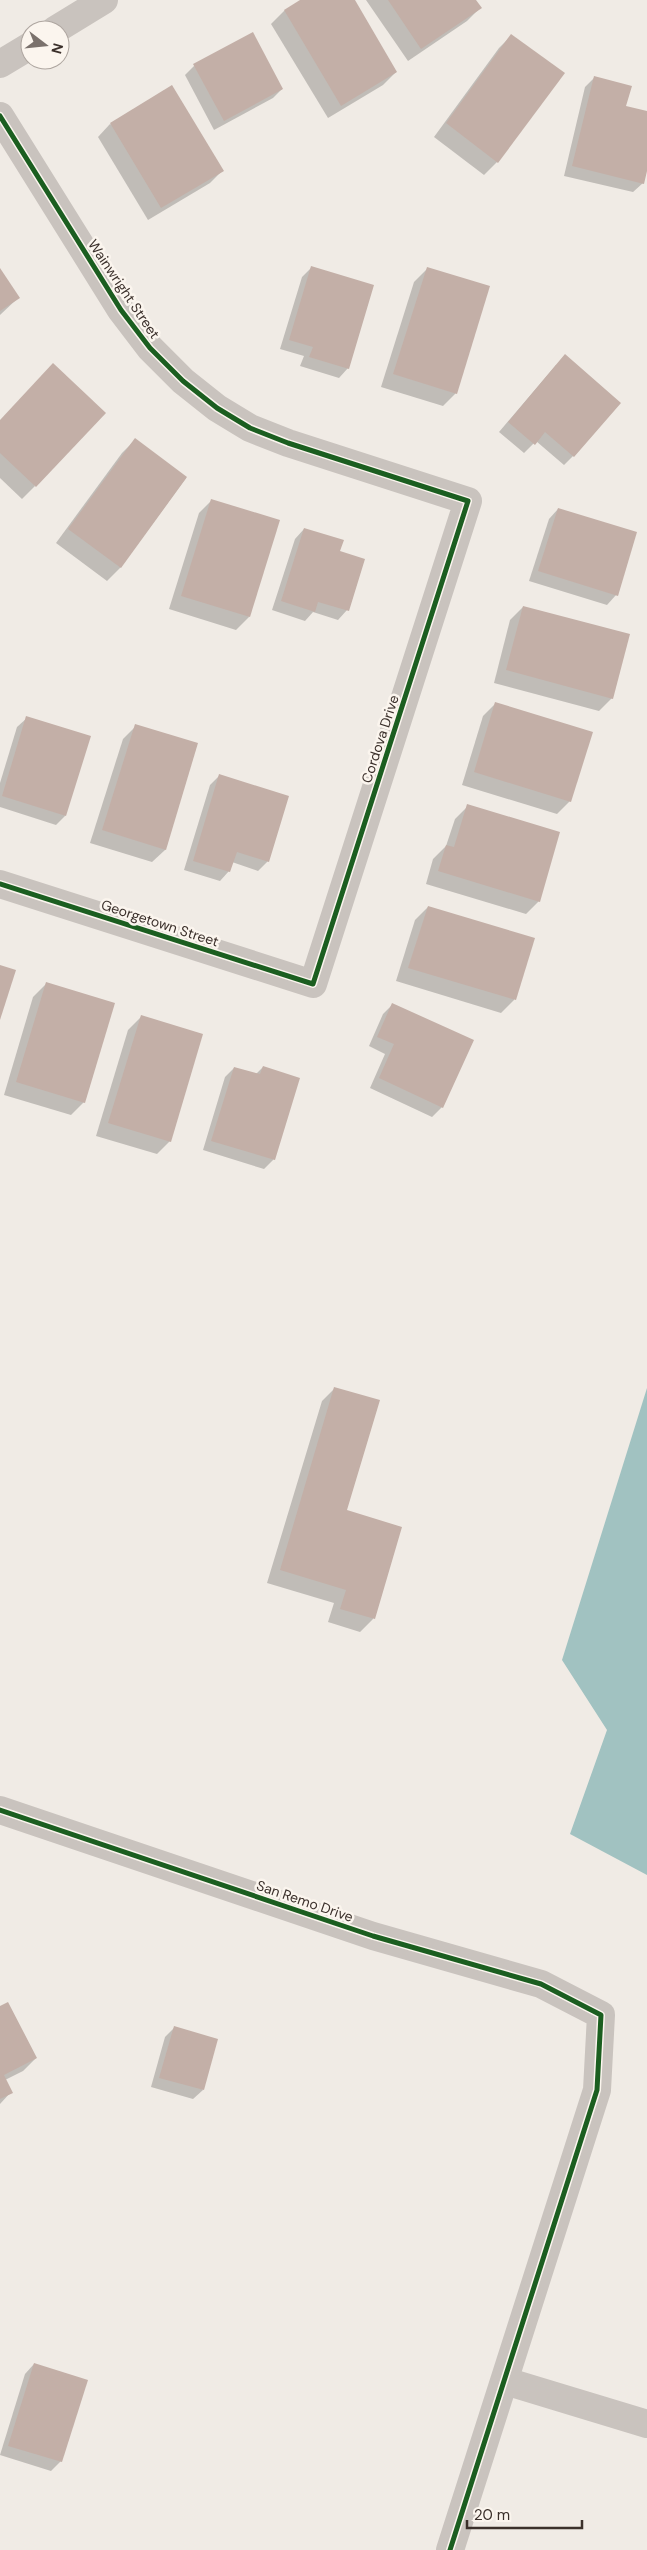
<svg xmlns="http://www.w3.org/2000/svg" width="647" height="2550" font-family="'DM Sans',sans-serif">
<rect width="100%" height="100%" fill="#f0ebe5"/>
<path fill="#a1c2c1" d="M647,1388V1875L570,1834L607,1730L562,1660Z"/>
<g fill="#0003">
<path d="M303,0H353L396,72L383,85L328,118L271,24L284,11Z"/>
<path d="M366,0H475L480,8L467,21L408,61Z"/>
<path d="M512,35L497,162L484,175L434,137L499,48Z"/>
<path d="M194,66L282,89L273,98L214,130L185,75Z"/>
<path d="M594,78L625,107L647,112V166L643,183L633,192L564,176L585,87Z"/>
<path d="M110,124L223,170L210,183L148,220L98,137Z"/>
<path d="M312,267L348,368L339,378L300,366L304,356L280,349L302,277Z"/>
<path d="M427,269L456,393L443,406L381,387L414,282Z"/>
<path d="M0,270L18,298L0,315Z"/>
<path d="M556,365L573,456L564,465L536,441L524,453L499,432Z"/>
<path d="M0,421L35,486L22,499L0,478Z"/>
<path d="M135,440L186,478L120,568L107,581L56,543L122,453Z"/>
<path d="M212,500L249,617L236,630L169,609L199,513Z"/>
<path d="M558,509L616,595L607,605L529,581L549,519Z"/>
<path d="M304,529L338,552L347,610L338,620L313,612L305,621L272,610L295,539Z"/>
<path d="M523,607L612,698L599,711L494,683L510,620Z"/>
<path d="M496,703L570,801L557,814L462,785L483,716Z"/>
<path d="M27,718L65,816L56,825L0,807V783L17,727Z"/>
<path d="M136,726L197,744L165,850L152,862L90,843L123,739Z"/>
<path d="M220,775L268,861L258,871L232,862L229,871L220,881L184,870L210,785Z"/>
<path d="M468,806L539,901L526,914L426,884L433,859L446,846L455,819Z"/>
<path d="M428,907L533,939L514,1000L501,1013L396,981L415,920Z"/>
<path d="M46,984L84,1102L71,1115L4,1095L33,997Z"/>
<path d="M393,1004L442,1107L432,1117L370,1088L385,1054L369,1046L383,1014Z"/>
<path d="M141,1017L170,1141L157,1154L96,1136L128,1030Z"/>
<path d="M263,1067L274,1159L264,1169L203,1150L225,1077L234,1068L256,1074Z"/>
<path d="M335,1388L345,1511L400,1527L373,1619L360,1632L328,1622L334,1603L267,1583L322,1401Z"/>
<path d="M0,2008L36,2058L23,2071L5,2080L11,2092L0,2104Z"/>
<path d="M174,2028L203,2090L193,2099L151,2087L165,2037Z"/>
<path d="M34,2364L61,2461L51,2471L0,2455L25,2374Z"/>
</g>
<g fill="#c3afa7">
<path d="M300,0H355L397,72L341,106L284,10Z"/>
<path d="M388,0H476L482,8L421,49Z"/>
<path d="M253,32L283,89L224,121L193,64Z"/>
<path d="M511,34L565,73L498,163L446,123Z"/>
<path d="M594,76L632,86L626,106L647,111V171L644,184L572,166Z"/>
<path d="M172,85L224,171L161,208L110,123Z"/>
<path d="M311,266L374,285L349,369L309,357L313,347L289,340Z"/>
<path d="M427,267L490,286L457,394L393,374Z"/>
<path d="M0,268L20,298L0,311Z"/>
<path d="M565,354L621,403L574,457L545,432L535,445L508,422Z"/>
<path d="M53,363L106,413L36,487L0,453V420Z"/>
<path d="M135,438L187,477L121,568L68,529Z"/>
<path d="M211,499L280,520L250,617L181,596Z"/>
<path d="M558,508L637,532L618,596L538,571Z"/>
<path d="M304,528L344,540L340,551L365,559L349,611L318,602L315,612L281,601Z"/>
<path d="M523,606L630,634L613,699L506,670Z"/>
<path d="M495,702L593,732L571,802L474,772Z"/>
<path d="M26,716L91,736L66,816L2,796Z"/>
<path d="M135,724L198,743L166,850L102,830Z"/>
<path d="M219,774L289,796L269,862L237,852L230,872L193,861Z"/>
<path d="M467,804L560,832L540,902L438,871L446,845L454,847Z"/>
<path d="M428,906L535,938L516,1000L408,968Z"/>
<path d="M0,965L16,970L0,1020Z"/>
<path d="M46,982L115,1003L85,1103L16,1082Z"/>
<path d="M392,1003L474,1040L443,1108L379,1078L394,1044L377,1037Z"/>
<path d="M141,1015L203,1034L171,1142L108,1123Z"/>
<path d="M263,1066L300,1078L275,1160L211,1141L234,1067L260,1074Z"/>
<path d="M334,1387L380,1400L347,1510L402,1527L375,1619L340,1609L346,1590L280,1570Z"/>
<path d="M8,2002L37,2058L4,2075L13,2093L0,2099V2006Z"/>
<path d="M174,2026L218,2039L204,2090L159,2078Z"/>
<path d="M34,2363L88,2380L62,2462L8,2446Z"/>
</g>
<g fill="none" stroke-linecap="round" stroke-linejoin="round">
<g stroke="#c9c3be" stroke-width="28">
<path d="M55,30L104,0"/>
<path d="M0,64L30,46"/>
<path d="M0,116L121,310L150,348L183,381L217,408L250,428L288,443L468,501L313,984L0,884"/>
<path d="M0,1810L373,1936L541,1984L601,2015L597,2090L450,2550"/>
<path d="M505,2381L647,2424"/>
</g>
<g stroke="#fbf5ee" stroke-width="8">
<g id="cycleway">
<path d="M0,116L121,310L150,348L183,381L217,408L250,428L288,443L468,501L313,984L0,884"/>
<path d="M0,1810L373,1936L541,1984L601,2015L597,2090L450,2550"/>
</g>
</g>
<use href="#cycleway" stroke="#1b5e20" stroke-width="5"/>
</g>
<g text-anchor="middle" stroke-width="5" stroke-linejoin="round" paint-order="stroke">
<g font-size="14" fill="#3b302b" stroke="#fbf5ee">
<text transform="translate(124 289) rotate(56)" y="5">Wainwright Street</text>
<text transform="translate(380 739) rotate(-72)" y="5">Cordova Drive</text>
<text transform="translate(160 923) rotate(18)" y="5">Georgetown Street</text>
<text transform="translate(305 1901) rotate(19)" y="5">San Remo Drive</text>
</g>
</g>
<g transform="translate(45 45) rotate(106)"><circle r="24" fill="#fbf5ee" stroke="#aea6a0"/>
<path d="M0-4L9 19L0 12L-9 19Z" fill="#7a716c"/>
<text y="-8" font-size="14" font-weight="bold" text-anchor="middle" fill="#3b302b">N</text>
</g>
<path d="M467 2520v8h115v-8" fill="none" stroke="#3b302b" stroke-width="2.5"/>
<text x="474" y="2520" font-size="15" fill="#3b302b" stroke="#fbf5ee" stroke-width="4" paint-order="stroke">20 m</text>
</svg>
